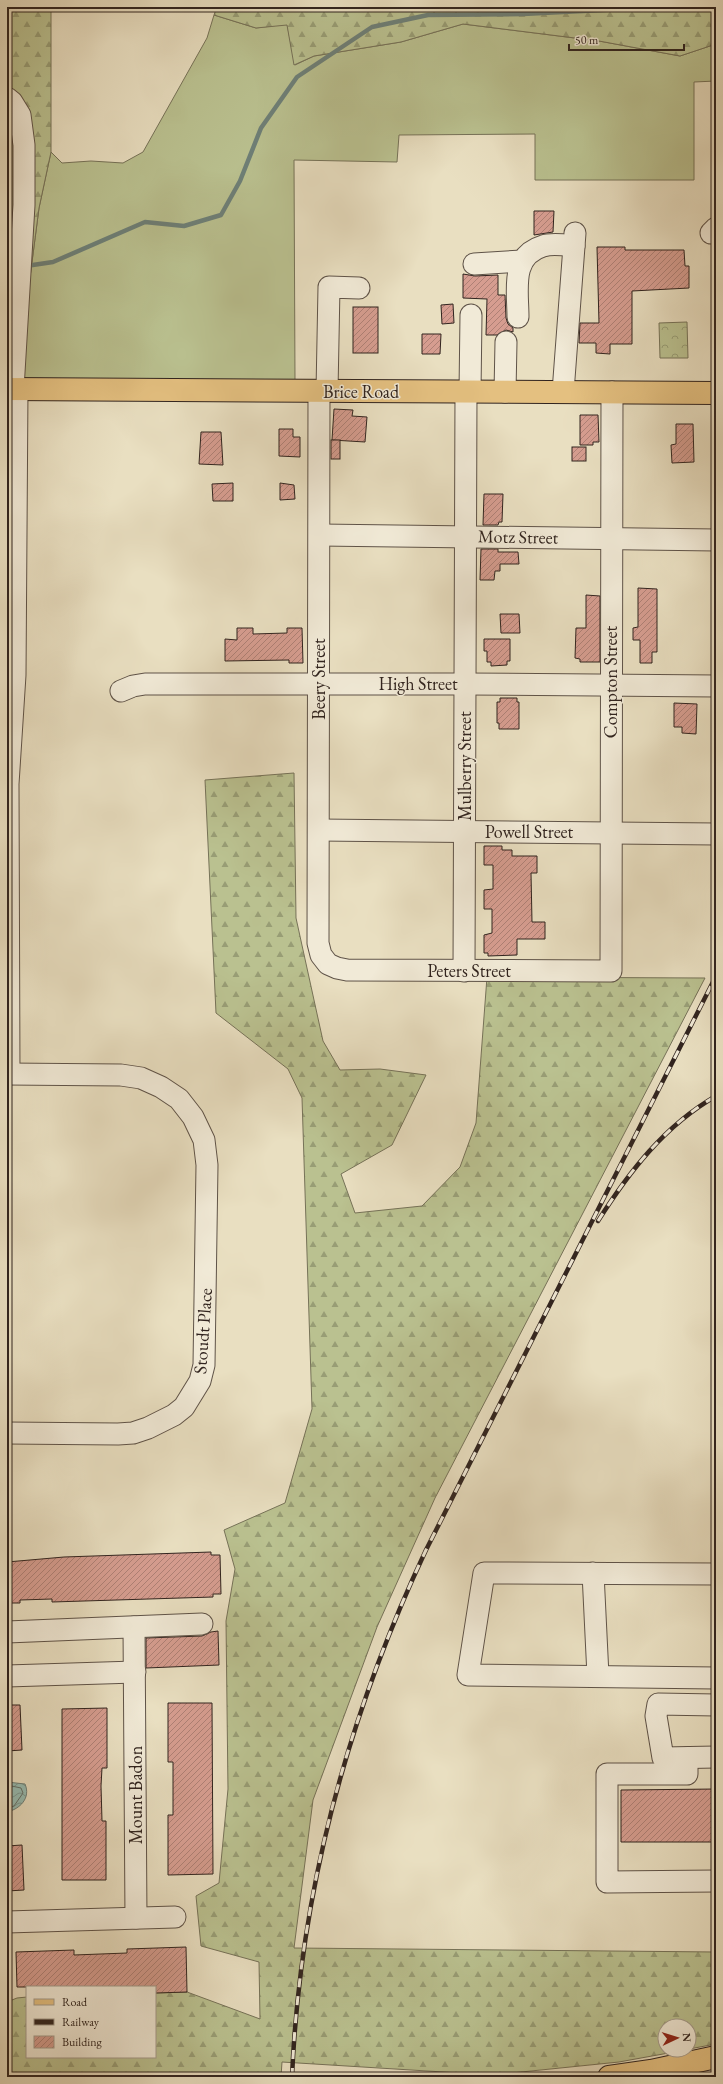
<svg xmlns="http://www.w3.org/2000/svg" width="723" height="2084" font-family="'EB Garamond',serif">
<defs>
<pattern id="forest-firs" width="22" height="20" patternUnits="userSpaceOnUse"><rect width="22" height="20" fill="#bac190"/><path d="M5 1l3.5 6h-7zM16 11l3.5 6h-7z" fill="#989d75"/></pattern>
<pattern id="park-crowns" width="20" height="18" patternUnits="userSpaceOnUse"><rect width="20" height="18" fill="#bac190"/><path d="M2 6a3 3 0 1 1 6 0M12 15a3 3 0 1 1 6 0" fill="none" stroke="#989d75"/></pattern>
<pattern id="water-waves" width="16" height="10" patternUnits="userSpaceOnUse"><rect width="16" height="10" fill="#97bdb3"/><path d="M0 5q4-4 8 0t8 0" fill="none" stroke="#7c9991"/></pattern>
<pattern id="building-hatch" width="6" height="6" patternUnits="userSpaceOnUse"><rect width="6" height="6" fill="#d69d90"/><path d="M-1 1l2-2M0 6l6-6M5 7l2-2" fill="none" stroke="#ae8075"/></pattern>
</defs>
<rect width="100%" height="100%" fill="#e9dfc1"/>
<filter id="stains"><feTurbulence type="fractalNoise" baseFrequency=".005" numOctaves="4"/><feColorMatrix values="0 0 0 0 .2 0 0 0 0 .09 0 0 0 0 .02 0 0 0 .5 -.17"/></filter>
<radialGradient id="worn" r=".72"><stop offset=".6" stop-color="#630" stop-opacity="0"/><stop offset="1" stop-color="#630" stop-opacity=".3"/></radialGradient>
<path fill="#bac190" stroke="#767258" d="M214,15L256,28L287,24L295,65L314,56L401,42L463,24L599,41L680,56L716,44V81L694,82V180H535V134L399,135L397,162L294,160L295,381L7,378V286L29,285L39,208L51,152L62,163L91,161L123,163L143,152L207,38Z"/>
<g fill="url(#forest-firs)" stroke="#767258">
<path d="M7,7H51V152L39,208L29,285L7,286Z"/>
<path d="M217,7H716V44L680,56L599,41L463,24L401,42L314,56L294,65L287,25L256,28L214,15Z"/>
<path d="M294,773L296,918L323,1041L340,1070L380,1069L426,1075L392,1145L341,1174L355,1213L422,1206L460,1167L476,1123L487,977L705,978L435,1498L377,1627L313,1800L294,1948L716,1952V2044L689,2049V2026H665V2050H685L619,2062L492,2075L282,2062L281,2077H7V2002L17,1998L27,1997V2057H155V1993L187,1992L260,2019L259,1962L201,1946L196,1896L219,1883L228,1789L226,1621L235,1569L224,1530L285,1503L312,1409L302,1098L288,1069L216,1013L205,780Z"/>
</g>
<path fill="url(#park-crowns)" stroke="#767258" d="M687,322L688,358H660L659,323Z"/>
<path fill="url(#water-waves)" stroke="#6e8078" d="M7,1782L25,1784C31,1798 20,1809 7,1812Z"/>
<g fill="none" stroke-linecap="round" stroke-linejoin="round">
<path stroke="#647069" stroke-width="1" d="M7,1785L21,1788L23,1793L14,1806L7,1808"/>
<path stroke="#6e8078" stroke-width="4.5" d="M26,266L53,262L145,222L184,226L221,215L240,181L261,128L297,77L372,27L428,15L523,14L663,7"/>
</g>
<g fill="url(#building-hatch)" stroke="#31241f">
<path d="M534,211H554L553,232L534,235Z"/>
<path d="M597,247H625V250H684L685,266H689V288L632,291V344H610V354L596,353V343H579L580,323H599Z"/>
<path d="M463,274L475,276L498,275V295H505L506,318L508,324L513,328V332L506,330L497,335H486L487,299L463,298Z"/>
<path d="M453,304L454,323L442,324L441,305Z"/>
<rect x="353" y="307" width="25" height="46"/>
<path d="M422,334H441L440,354H422Z"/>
<path d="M334,409L353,410L352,416L367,417L365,442L332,440Z"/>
<path d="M580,415H598L599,442H593V445H580Z"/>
<path d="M676,424H693L694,462L672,463L671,445L676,444Z"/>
<path d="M279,429H293V437H300V457L279,456Z"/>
<path d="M201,432H221L223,465L199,464Z"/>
<rect x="331" y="440" width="9" height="19"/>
<rect x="572" y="447" width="14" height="14"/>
<path d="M233,483V501H213L212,484Z"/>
<path d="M280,483L294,485L295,499L280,500Z"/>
<path d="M484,494H503L502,522H499L498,525H483Z"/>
<path d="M481,549H498V552H518L519,564H500V571H495L494,580H480Z"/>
<path d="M638,588L657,589V652H652V663H640V640H633V628L638,627Z"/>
<path d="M586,595L600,596V662H580V659L575,658L576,628H586Z"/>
<path d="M500,614H519L520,633H501Z"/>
<path d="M237,628H253V634L287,633V628H302L303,663H289V660L225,661V639L237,640Z"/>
<path d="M484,639H510V661H507V665L491,666V662H487V651H484Z"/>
<path d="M500,698H517V702H519V729H499V723H497V702H500Z"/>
<path d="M674,703L697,704L696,734L682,733V727H674Z"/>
<path d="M484,846H502V850H512V856H537V873H531L532,922H545V939H517V955L488,956V953H484V935L492,933V909H484V890L493,889V865H484Z"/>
<path d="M211,1552V1555H220L221,1594H213V1597L52,1602V1599L20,1600V1603H7V1562L64,1557Z"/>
<path d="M218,1631L219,1665L146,1668V1638L202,1636L211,1632Z"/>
<path d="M168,1703H212L213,1874L168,1875V1815H173V1762H168Z"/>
<path d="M7,1705H20L22,1750L7,1751Z"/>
<path d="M107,1708V1768H102L101,1786L102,1821H106V1880H62V1709Z"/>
<path d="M716,1789V1842H621V1790Z"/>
<path d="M22,1845L24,1890L7,1891V1846Z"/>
<path d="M186,1947L187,1992L155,1993V1987H17L16,1952L74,1950V1955L127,1953V1949Z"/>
</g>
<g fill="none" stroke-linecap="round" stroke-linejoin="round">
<g stroke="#5f5348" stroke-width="23">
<g id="minor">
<path d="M7,98L12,102L20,115L24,145V205L13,389"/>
<path d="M711,233L716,228"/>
<path d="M474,264L522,261"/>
<path d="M518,317C518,290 510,256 543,246C552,243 565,245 574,246"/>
<path d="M319,391L318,943L321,955L328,964L337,968L347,970L611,971L612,392"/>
<path d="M327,391L329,287L359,288"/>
<path d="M470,392L471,315"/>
<path d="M505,392L506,342"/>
<path d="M563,392L575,233"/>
<path d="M320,535L716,540"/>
<path d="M121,691L133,686L145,684H466L716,686"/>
<path d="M319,830L716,834"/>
<path d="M464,971L466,392"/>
<path d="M7,1074L121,1075L141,1078L161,1087L179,1099L193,1117L204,1140L207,1165L204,1365L200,1381L184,1407L174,1415L148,1428L133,1433L118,1434L7,1433"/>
<path d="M9,1074L8,784L15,675L17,389"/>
<path d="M593,1573L598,1676"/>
<path d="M716,1574L484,1573L468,1675L716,1678"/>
<path d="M134,1627L136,1918"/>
<path d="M7,1632L202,1624"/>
<path d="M7,1676L135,1672"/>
<path d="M716,1705L658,1704L656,1716L663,1758L716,1757"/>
<path d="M687,1758V1774H607V1882L716,1881"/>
<path d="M7,1922L175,1917"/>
</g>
</g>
<g stroke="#31241f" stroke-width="24">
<g id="major">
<path d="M7,389L716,393"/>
<path d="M609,2077L651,2071L716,2057"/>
</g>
</g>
<use href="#minor" stroke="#f1ead7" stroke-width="21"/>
<use href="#major" stroke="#e4c080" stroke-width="22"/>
<g stroke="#31241f" stroke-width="4.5">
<g id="rail">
<path d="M598,1221C629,1172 664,1126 716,1096"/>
<path d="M292,2077C300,1891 347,1718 426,1550L716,976"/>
</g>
</g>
<use href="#rail" stroke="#f1ead7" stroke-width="3" stroke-dasharray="9" stroke-linecap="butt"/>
</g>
<g text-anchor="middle" stroke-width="3" stroke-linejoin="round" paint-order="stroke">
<g font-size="18" fill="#31241f" stroke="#f1ead7">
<text x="361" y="398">Brice Road</text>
<text transform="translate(518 537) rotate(1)" y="6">Motz Street</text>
<text transform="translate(319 679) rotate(-90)" y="6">Beery Street</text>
<text transform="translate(611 682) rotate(-90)" y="6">Compton Street</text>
<text x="418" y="690">High Street</text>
<text transform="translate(465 766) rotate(-90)" y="6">Mulberry Street</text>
<text x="529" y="838">Powell Street</text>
<text x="469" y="977">Peters Street</text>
<text transform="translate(203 1331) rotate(-86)" y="6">Stoudt Place</text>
<text transform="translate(136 1795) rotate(-90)" y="6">Mount Badon</text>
</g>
</g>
<rect width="723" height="2084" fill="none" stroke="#e9dfc1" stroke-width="24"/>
<rect x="8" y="8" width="707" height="2068" fill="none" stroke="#31241f" stroke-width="2"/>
<rect x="12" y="12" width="699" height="2060" fill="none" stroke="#31241f"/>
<rect x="26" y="1986" width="130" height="72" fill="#f1ead7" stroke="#a49b8d"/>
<rect x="34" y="1999" width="20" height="6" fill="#e4c080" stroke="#a49b8d"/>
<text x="62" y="2006" font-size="12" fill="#31241f">Road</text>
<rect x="34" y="2019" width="20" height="6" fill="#31241f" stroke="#a49b8d"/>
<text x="62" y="2026" font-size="12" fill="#31241f">Railway</text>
<rect x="34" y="2036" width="20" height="12" fill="url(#building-hatch)" stroke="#a49b8d"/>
<text x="62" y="2046" font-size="12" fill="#31241f">Building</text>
<g transform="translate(677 2038) rotate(86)"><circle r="19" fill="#f1ead7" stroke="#a49b8d"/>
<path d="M0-3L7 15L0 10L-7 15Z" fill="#8f2418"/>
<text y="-6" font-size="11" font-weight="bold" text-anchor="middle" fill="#31241f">N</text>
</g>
<path d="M569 44v6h115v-6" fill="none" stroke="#31241f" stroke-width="2"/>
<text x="575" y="44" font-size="12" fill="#31241f" stroke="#f1ead7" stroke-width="3" paint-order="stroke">50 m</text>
<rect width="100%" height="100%" filter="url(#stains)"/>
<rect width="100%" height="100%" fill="url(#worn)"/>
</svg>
